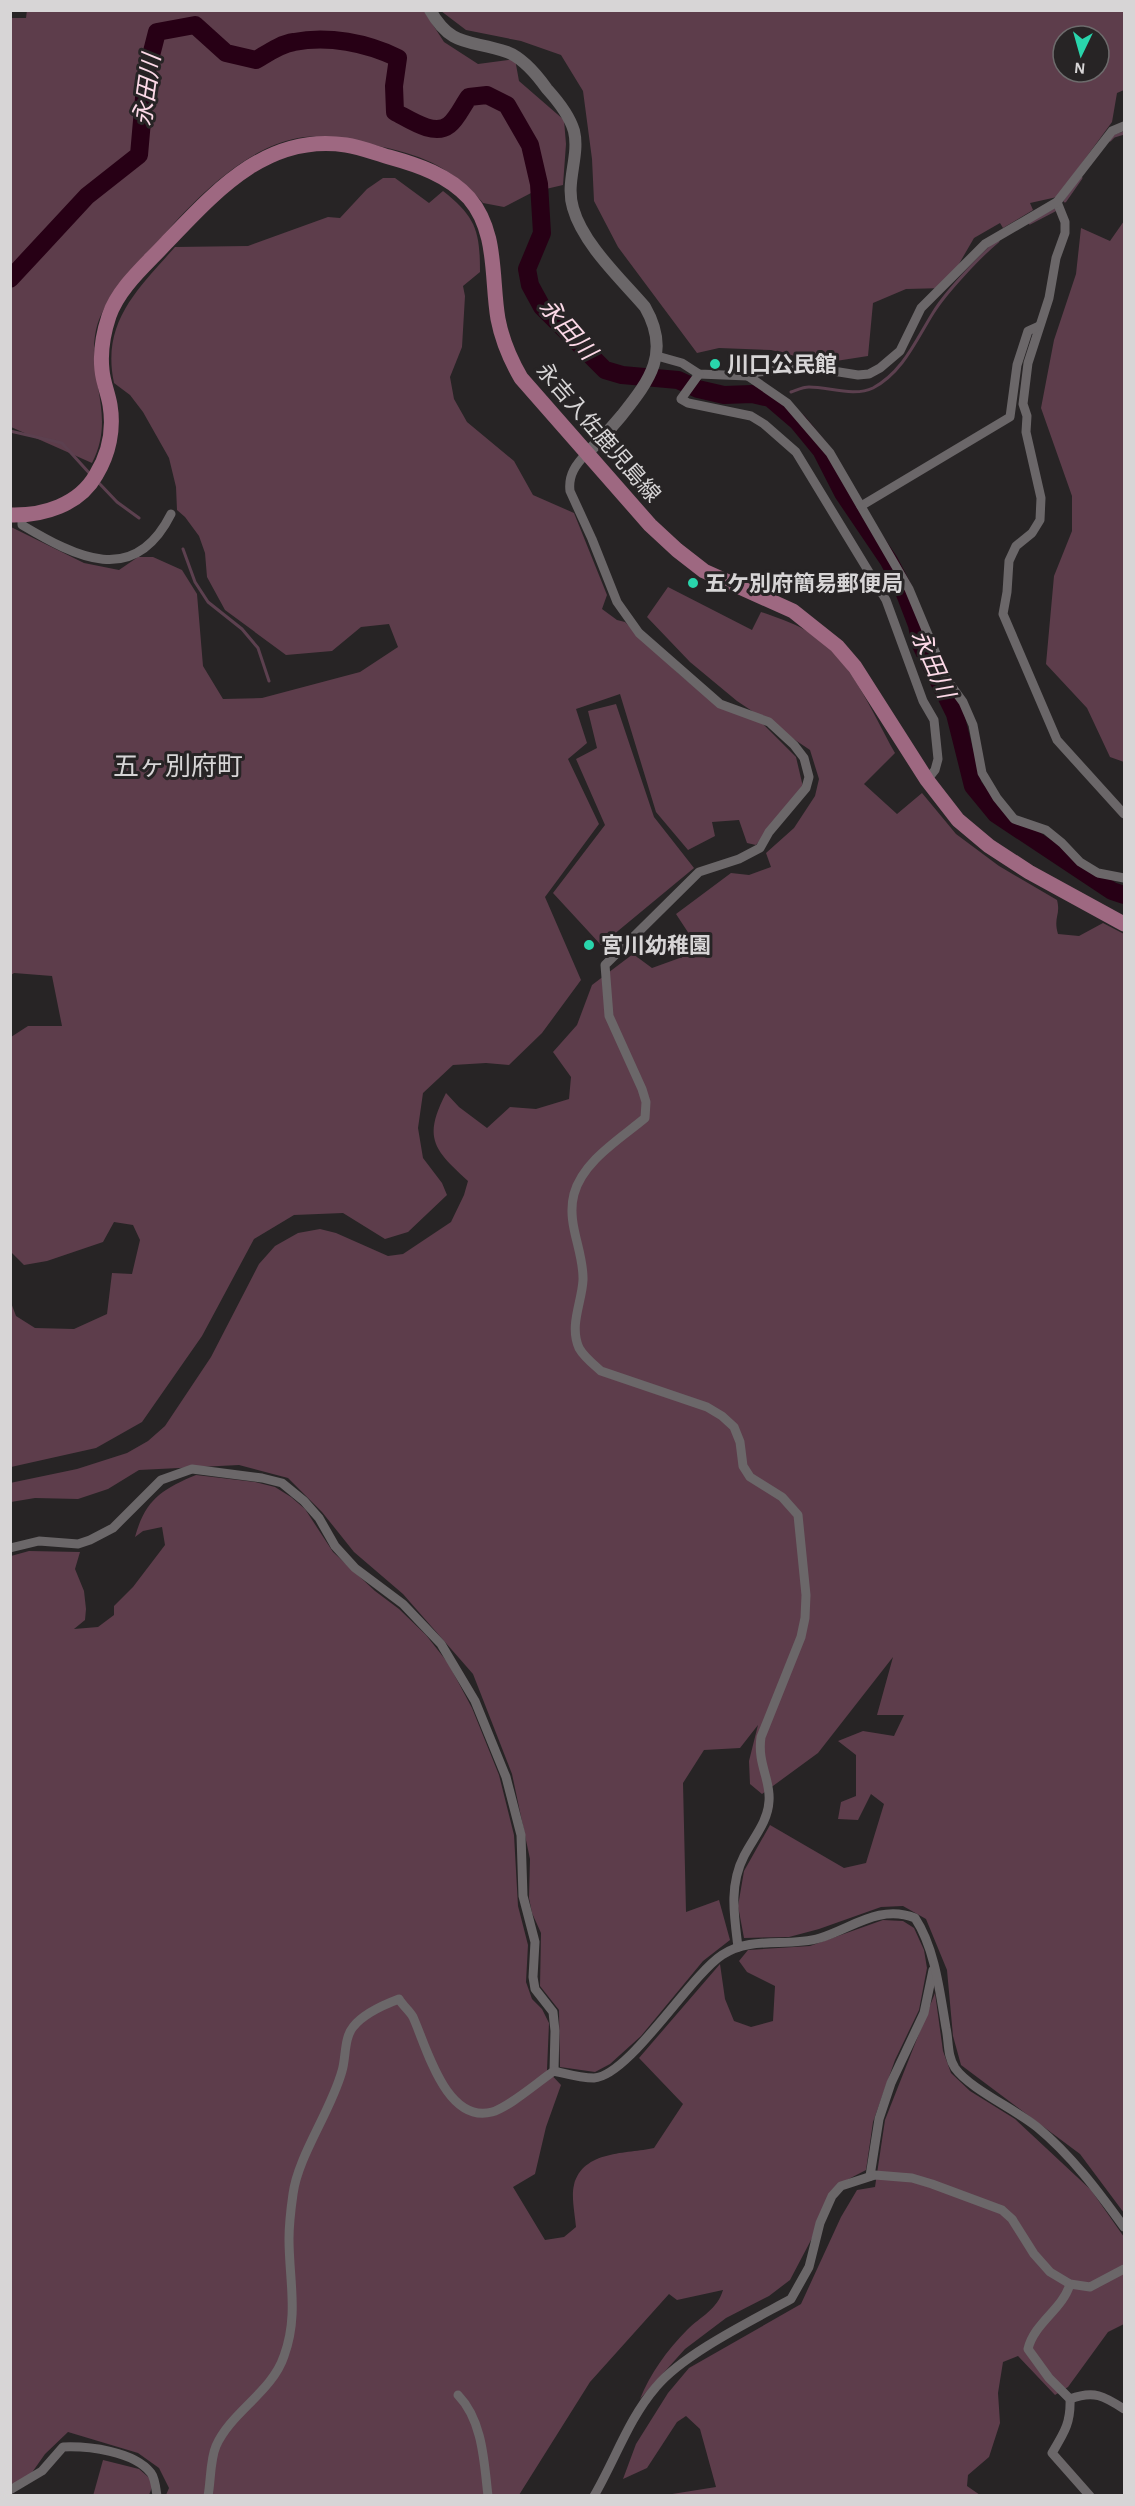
<svg xmlns="http://www.w3.org/2000/svg" width="1135" height="2506" font-family="'Alegreya Sans','Noto Sans JP',sans-serif">
<rect width="100%" height="100%" fill="#272425"/>
<g fill="#5d3d4b" fill-rule="evenodd">
<path d="M27,10L424,11L444,42L478,64L515,59L519,81L564,120L566,144L563,185L533,192L504,207L483,203C455,170 425,156 383,147C355,141 326,133 298,138C240,149 186,208 149,252C130,275 103,299 96,330C86,378 117,415 92,463L11,427V18H26Z"/>
<path d="M441,11H1124V90L1117,93L1112,122L1057,197L1030,203L1033,210L1003,228L1000,223L974,238L945,288L906,289L873,303L868,356L823,363L771,350L719,348L697,353L618,247L594,201L592,159L583,91L561,55L521,41L466,30ZM1063,36H1099V72H1063Z"/>
<path d="M383,178H395L429,203L443,191C476,217 480,231 480,272L463,286L465,296L462,347L450,377L454,399L467,422L514,461L533,495L574,513L607,595L602,609L617,620L625,622L679,674L719,707L759,720L796,757L803,787L756,845L747,843L739,820L712,822L715,836L688,850L656,812L620,694L576,709L587,743L568,759L599,824L545,897L581,980L542,1033L509,1065L486,1063L453,1065L423,1093L418,1128L423,1158L442,1183L447,1195L408,1232L385,1239L343,1213L294,1215L254,1239L202,1336L142,1422L96,1448L11,1467L10,1300L16,1316L35,1328L74,1329L107,1314L112,1273L132,1274L140,1240L133,1225L114,1222L103,1242L47,1261L24,1265L11,1252V1037L28,1026H62L52,976L14,973L11,975V527L84,563L119,570L138,557H153L182,570L197,594L203,666L223,699L262,698L360,672L398,647L389,624L361,627L332,651L286,655L225,610L207,577L205,553L199,536L185,517L177,510L176,487L169,458L143,412L130,395L114,383C101,322 138,289 175,247L248,246L328,217L340,218L367,189Z"/>
<path d="M1124,221V762L1110,757L1087,708L1046,664L1054,576L1072,531V496L1041,408L1054,340L1076,274L1081,228L1110,241Z"/>
<path d="M668,587L752,630L761,612C775,617 791,622 805,630C849,653 871,711 895,753L864,784L897,814L922,793L956,834L999,866L1057,900C1061,915 1053,917 1058,934L1079,936L1103,923L1124,934V2213L1080,2154L961,2065L953,2036L947,1970L926,1919L903,1906L881,1907L819,1929L789,1937L744,1938L738,1906L744,1871L770,1825L844,1868L866,1863L884,1804L871,1794L858,1820L838,1819L841,1802L856,1796V1755L838,1741L863,1731L894,1736L904,1715H877L893,1657L818,1753L762,1794L750,1784L749,1761L758,1725L740,1748L704,1750L683,1783L686,1912L719,1900L730,1940L703,1961L641,2036L610,2064L595,2072L560,2067L559,2010L540,1986L541,1933L532,1913L529,1898L530,1859L512,1774L473,1674L403,1594L354,1552L322,1512L288,1478L239,1465L139,1470L108,1489L78,1499L35,1498L11,1502L10,1483L77,1469L127,1453L148,1441L165,1426L211,1357L259,1264L275,1246L298,1233L320,1229L336,1233L388,1256L403,1254L451,1222L464,1195L468,1181C433,1149 423,1138 446,1093L459,1107L487,1128L510,1107L536,1109L569,1099L571,1077L553,1052L577,1025L592,985L633,954L652,968L688,955L695,943L676,914L731,873L749,875L771,867L766,853L794,828L815,796L819,779L810,750L737,701L690,662L647,617Z"/>
<path d="M616,704L654,817L694,868L601,945L553,893L605,825L576,759L597,748L588,711Z"/>
<path d="M196,1475L255,1482L275,1487L291,1497L305,1509L333,1552L375,1591L399,1609L426,1635L448,1663L472,1708L499,1775L514,1835L518,1906L528,1945L526,1982L532,1999L542,2009L549,2023L547,2070L561,2085L546,2127L535,2174L513,2187L545,2240L564,2237L576,2227C575,2215 571,2196 574,2185C583,2150 627,2154 654,2148L683,2104L639,2058L720,1964L725,1999L734,2021L751,2027L773,2021L775,1986L747,1972L739,1961L748,1950L810,1946L883,1920L903,1921L914,1928L924,1950L927,1968L919,2010L895,2060L873,2122L866,2170L841,2183L790,2280L769,2296L726,2318L685,2349L640,2399C650,2374 667,2350 687,2330C701,2316 717,2310 723,2290L677,2300L669,2294L590,2382L519,2495H166L169,2488L159,2468L138,2453L68,2432L45,2454L26,2481L11,2484V1556L29,1551L80,1552L75,1569L84,1591L86,1609L85,1620L74,1629L98,1627L114,1615V1606L133,1587L165,1545L162,1527L143,1531L135,1537C145,1500 162,1489 196,1475Z"/>
<path d="M935,1993L943,2051L951,2073L970,2091L1015,2119L1091,2190L1124,2237V2263L1123,2265L1124,2267V2324L1108,2332L1068,2387L1055,2395L1018,2356L1003,2362L998,2393L1000,2423L989,2457L968,2475L967,2486L980,2495H666L716,2487L700,2429L686,2416L677,2422L647,2468L623,2479L636,2444L668,2393L689,2368L801,2304L841,2217L857,2190L875,2187L885,2120Z"/>
<path d="M103,2460L139,2469L154,2482L149,2495L93,2496Z"/>
</g>
<g fill="none" stroke-linecap="round" stroke-linejoin="round">
<g stroke="#5c404f" stroke-width="3">
<path d="M1110,140L1114,136L1124,133"/>
<path d="M1065,201L1081,178"/>
<path d="M1030,223L1055,210"/>
<path d="M791,392C797,390 803,387 809,387C829,387 854,397 873,388C903,372 916,340 933,313C945,293 980,256 998,241"/>
<path d="M773,401L774,400"/>
<path d="M10,431L62,443L91,475"/>
<path d="M98,482L117,502L139,518"/>
<path d="M183,549L195,582L208,602L242,629L258,648L269,681"/>
</g>
<path stroke="#270015" stroke-width="18" d="M10,279L87,196L139,155L146,75L157,32L195,25L226,53L256,60C268,53 280,44 294,42C328,35 367,43 398,58L394,86L395,112C409,119 434,137 449,125C457,119 463,105 469,97L487,95L507,105L530,145L539,184L542,233L527,269L530,285L542,307L605,370L622,375L678,380L698,389L724,395L752,394L770,398L798,422L821,450L843,493L889,561L902,586L917,625L921,645L955,714L973,786L996,814L1112,891L1124,895"/>
<g stroke="#6b6769" stroke-width="9">
<path d="M1057,202L1065,222V233L1056,258L1049,298L1028,363L1023,404L1027,416L1026,432L1041,498L1040,520L1032,533L1016,546L1009,561L1007,592L1003,614L1057,740L1124,814"/>
<path d="M657,356L682,363L699,374L748,376L758,372L814,368L858,375L869,374L880,368L900,351L921,308L985,244L1057,202L1112,131L1124,126"/>
<path d="M699,374L681,399L688,403L751,416L764,424L796,452L886,600L923,701L934,720L938,759L935,770L927,780"/>
<path d="M748,376L787,403L830,453L909,589L947,680L963,702L973,725L982,773L997,798L1014,819L1046,830L1062,843L1080,862L1098,873L1124,878"/>
<path d="M587,453C576,464 568,475 570,491L592,539L617,602L639,633L720,704L769,722L794,745L804,758L809,777L806,788L769,832L760,848L739,859L699,872L605,965L609,1016L642,1089L646,1102L645,1118C620,1139 583,1161 574,1194C566,1224 584,1251 583,1280C582,1302 569,1325 579,1348C584,1357 593,1364 601,1371L707,1407L722,1416L734,1427L740,1442L743,1466L750,1477L782,1497L798,1515L806,1595L805,1618L801,1637L761,1737C757,1764 771,1780 769,1801C768,1822 753,1838 744,1856C729,1885 734,1915 738,1947"/>
<path d="M861,506L1010,417L1017,365L1028,331L1039,326"/>
<path d="M22,515V525C76,557 134,588 171,514"/>
<path d="M10,1548L39,1541L78,1544L90,1540L113,1528L161,1480L192,1469L262,1478L282,1483L304,1501L319,1518L335,1546L355,1568L403,1604L441,1644L475,1701L506,1777L521,1835L523,1896L535,1942L533,1977L535,1989L553,2012L555,2031L554,2071"/>
<path d="M870,2176L879,2119L891,2083L924,2013L933,1970"/>
<path d="M1070,2284C1063,2309 1034,2323 1028,2349L1049,2378L1070,2399C1071,2423 1064,2433 1052,2453L1090,2496"/>
<path d="M458,2395C483,2421 484,2462 488,2496"/>
<path d="M1070,2399C1094,2390 1104,2396 1124,2409"/>
<path d="M10,2490L42,2471L63,2447C88,2446 134,2451 151,2473C155,2478 156,2489 157,2496"/>
<path d="M208,2496C211,2480 210,2460 216,2446C231,2412 272,2392 284,2356C299,2315 289,2280 289,2239C289,2224 291,2208 293,2194C298,2156 331,2111 342,2071C346,2058 344,2038 353,2027C363,2014 383,2005 399,1999C403,2006 409,2010 413,2017C427,2048 446,2124 492,2112C508,2108 539,2081 554,2071C567,2074 581,2078 594,2078C629,2076 689,1977 722,1955C752,1935 787,1948 820,1938C852,1928 880,1904 915,1918C935,1948 940,1993 946,2028C949,2041 947,2056 955,2068C970,2089 1015,2109 1037,2127C1071,2155 1098,2191 1124,2227"/>
<path d="M594,2496C615,2460 629,2418 656,2387C683,2354 753,2320 791,2299L809,2267L820,2223L832,2196L841,2186L875,2175L912,2178L932,2184L1002,2210L1012,2219L1034,2254L1050,2272L1070,2284L1090,2287L1124,2269"/>
</g>
<path stroke="#6b6769" stroke-width="12" d="M430,10C452,49 471,39 507,52C523,58 537,75 547,89C557,100 570,117 574,131C580,156 565,182 573,208C583,244 621,279 645,307C671,352 650,380 622,415C611,428 600,441 587,453"/>
<path stroke="#9e6881" stroke-width="15" d="M10,515C43,516 79,505 96,475C109,454 114,429 110,405C108,393 103,382 102,370C100,352 103,334 109,316C119,287 146,265 167,242C216,191 267,133 346,145C360,147 375,153 389,157C418,165 448,175 469,198C498,232 491,278 498,319C502,340 510,359 521,378L650,525L677,550L704,571L793,611L837,646L855,667L927,780L958,820L989,846L1029,872L1124,924"/>
</g>
<g fill="#29d5ac" stroke="#272425" stroke-width="2">
<circle cx="715" cy="364" r="6"/>
<circle cx="693" cy="583" r="6"/>
<circle cx="589" cy="945" r="6"/>
</g>
<g text-anchor="middle" stroke-width="6" stroke-linejoin="round" paint-order="stroke">
<g font-size="22" font-weight="bold" fill="#d7d5d6" stroke="#272425" text-anchor="start">
<text x="727" y="372">川口公民館</text>
<text x="705" y="591">五ケ別府簡易郵便局</text>
<text x="601" y="953">宮川幼稚園</text>
</g>
<g font-size="22" fill="#d7d5d6" stroke="#272425">
<text transform="translate(599 432) rotate(49)" y="8">永吉入佐鹿児島線</text>
</g>
<g font-size="24" font-style="italic" fill="#fcd9e7" stroke="#272425">
<text transform="translate(147 90) rotate(-82)" y="8">永田川</text>
<text transform="translate(568 329) rotate(49)" y="8">永田川</text>
<text transform="translate(933 664) rotate(66)" y="8">永田川</text>
</g>
<g font-size="26" fill="#d7d5d6" stroke="#272425">
<text x="178" y="775">五ヶ別府町</text>
</g>
</g>
<rect width="1135" height="2506" fill="none" stroke="#d7d5d6" stroke-width="24"/>
<g transform="translate(1081 54) rotate(185)"><circle r="28" fill="#272425" stroke="#6d6b6c" stroke-width="1.5"/>
<path d="M0-4.5L10 22L0 15L-10 22Z" fill="#29d5ac"/>
<text y="-9" font-size="16" font-weight="bold" text-anchor="middle" fill="#d7d5d6">N</text>
</g>
</svg>
